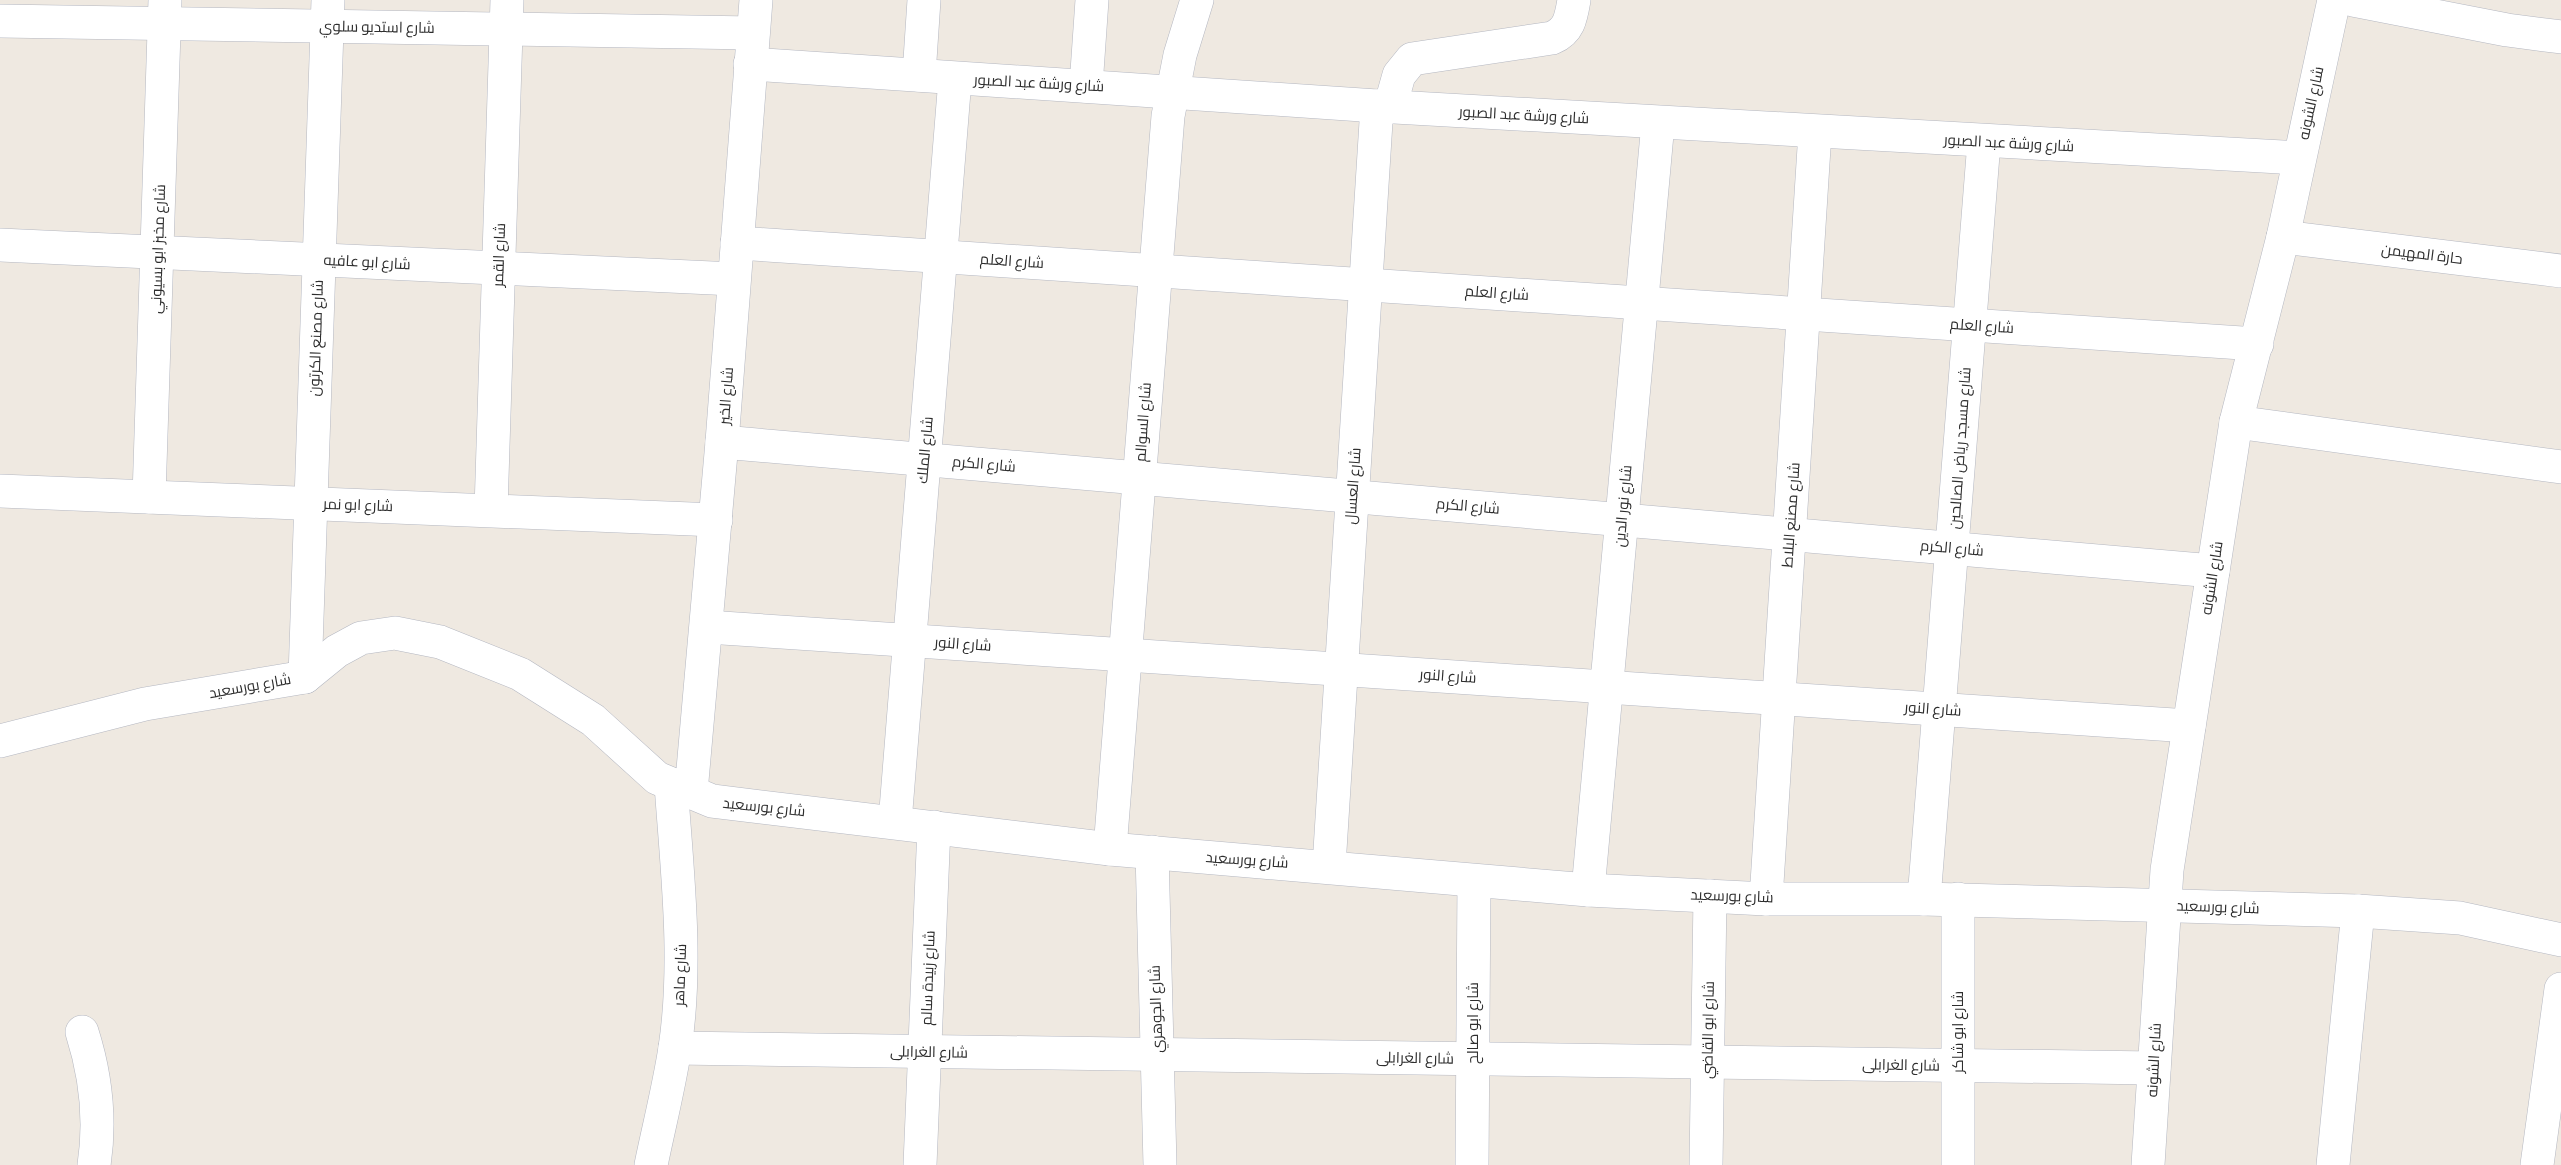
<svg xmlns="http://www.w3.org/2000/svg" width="2561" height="1165" font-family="Barlow,Cairo,sans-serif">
<rect width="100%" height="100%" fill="#efe9e1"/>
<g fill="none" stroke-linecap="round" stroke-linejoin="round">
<g stroke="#b4b7c1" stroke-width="34">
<g id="minor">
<path d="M2353,0L2507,30L2561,37"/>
<path d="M0,21L753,33"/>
<path d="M750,64L1377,106L2299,158"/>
<path d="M919,75L924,0"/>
<path d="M1086,86L1092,0"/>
<path d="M1390,107L1399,75L1412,59L1552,38C1569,31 1571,18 1574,0"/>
<path d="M2283,237L2561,271"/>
<path d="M737,243L2257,344"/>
<path d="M0,245L734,279"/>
<path d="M2236,422L2561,467"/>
<path d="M722,442L2213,571"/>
<path d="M0,491L716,520"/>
<path d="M149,497L165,0"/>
<path d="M491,510L507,0"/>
<path d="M707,627L2189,726"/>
<path d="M305,677L328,0"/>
<path d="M0,741L145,704L305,677L337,651L361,638L395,633L440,642L520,674L593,720L657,778L712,801L1110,849L1588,890L1766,899H1924L2358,911L2460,918L2561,940"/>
<path d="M691,792L722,442L756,0"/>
<path d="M895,822L955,79"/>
<path d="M1110,849L1168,116L1180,55L1197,0"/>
<path d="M1152,852L1160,1165"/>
<path d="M1329,866L1377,106"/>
<path d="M1588,890L1658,123"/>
<path d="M1766,899L1815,132"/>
<path d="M1924,899L1984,142"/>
<path d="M82,1032C96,1076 101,1119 94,1165"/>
<path d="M675,1048L2154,1068"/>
<path d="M651,1165C659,1126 669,1087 675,1048C688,961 677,871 671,784"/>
<path d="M920,1165L934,827"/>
<path d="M1472,1165L1474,881"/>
<path d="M1706,1165L1710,896"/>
<path d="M1958,1165V899"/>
<path d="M2148,1165L2167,870L2236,422L2283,237L2334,0"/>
<path d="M2333,1165L2358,911"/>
<path d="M2537,1165L2561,989"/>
</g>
</g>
<use href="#minor" stroke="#fff" stroke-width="33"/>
</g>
<g text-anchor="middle" stroke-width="5" stroke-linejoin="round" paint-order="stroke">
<g font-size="15" fill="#2e2e2e" stroke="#fff">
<text transform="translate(377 27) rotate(1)" y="5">شارع استديو سلوي</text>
<text transform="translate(1039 83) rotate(3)" y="5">شارع ورشة عبد الصبور</text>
<text transform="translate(2311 103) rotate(-78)" y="5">شارع الشونه</text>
<text transform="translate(1524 115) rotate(3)" y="5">شارع ورشة عبد الصبور</text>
<text transform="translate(2009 143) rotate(3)" y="5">شارع ورشة عبد الصبور</text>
<text transform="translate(158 249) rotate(-88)" y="5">شارع مخبز ابو بسيوني</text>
<text transform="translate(2422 254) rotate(7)" y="5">حارة المهيمن</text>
<text transform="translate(499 255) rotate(-88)" y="5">شارع القمر</text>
<text transform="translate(1012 261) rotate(4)" y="5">شارع العلم</text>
<text transform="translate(367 262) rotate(3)" y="5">شارع ابو عافيه</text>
<text transform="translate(1497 293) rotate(4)" y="5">شارع العلم</text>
<text transform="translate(1982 326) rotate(4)" y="5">شارع العلم</text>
<text transform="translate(316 338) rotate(-88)" y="5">شارع مصنع الكرتون</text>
<text transform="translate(726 396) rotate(-86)" y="5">شارع الخير</text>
<text transform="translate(1143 422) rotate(-86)" y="5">شارع السوالم</text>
<text transform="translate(1960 448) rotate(-86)" y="5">شارع مسجد رياض الصالحين</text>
<text transform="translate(925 450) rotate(-85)" y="5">شارع الملك</text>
<text transform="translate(984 464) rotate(5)" y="5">شارع الكرم</text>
<text transform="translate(1353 486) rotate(-86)" y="5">شارع العسال</text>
<text transform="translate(358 505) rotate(2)" y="5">شارع ابو نمر</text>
<text transform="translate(1468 506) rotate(5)" y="5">شارع الكرم</text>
<text transform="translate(1623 506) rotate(-85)" y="5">شارع نور الدين</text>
<text transform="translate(1791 515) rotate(-86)" y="5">شارع مصنع البلاط</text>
<text transform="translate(1952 548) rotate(5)" y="5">شارع الكرم</text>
<text transform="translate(2212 578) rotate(-81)" y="5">شارع الشونه</text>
<text transform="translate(963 644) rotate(4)" y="5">شارع النور</text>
<text transform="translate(1448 676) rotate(4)" y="5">شارع النور</text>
<text transform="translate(250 686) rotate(-10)" y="5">شارع بورسعيد</text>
<text transform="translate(1933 709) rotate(4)" y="5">شارع النور</text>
<text transform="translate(764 807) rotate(6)" y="5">شارع بورسعيد</text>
<text transform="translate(1247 860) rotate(4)" y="5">شارع بورسعيد</text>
<text transform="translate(1732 896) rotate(2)" y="5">شارع بورسعيد</text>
<text transform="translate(2218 907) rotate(2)" y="5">شارع بورسعيد</text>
<text transform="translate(680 975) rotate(-88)" y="5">شارع ماهر</text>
<text transform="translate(928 978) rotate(-88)" y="5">شارع زبيدة سالم</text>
<text transform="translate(1156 1009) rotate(-92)" y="5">شارع الجوهري</text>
<text transform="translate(1473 1023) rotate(-90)" y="5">شارع ابو صالح</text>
<text transform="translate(1708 1030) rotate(-89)" y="5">شارع ابو القاضي</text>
<text transform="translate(1958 1032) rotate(-90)" y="5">شارع ابو شاكر</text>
<text transform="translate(929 1052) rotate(1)" y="5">شارع الغرابلى</text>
<text transform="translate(1415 1058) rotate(1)" y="5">شارع الغرابلى</text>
<text transform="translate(2154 1060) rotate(-87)" y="5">شارع الشونه</text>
<text transform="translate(1901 1065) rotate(1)" y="5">شارع الغرابلى</text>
</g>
</g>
</svg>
